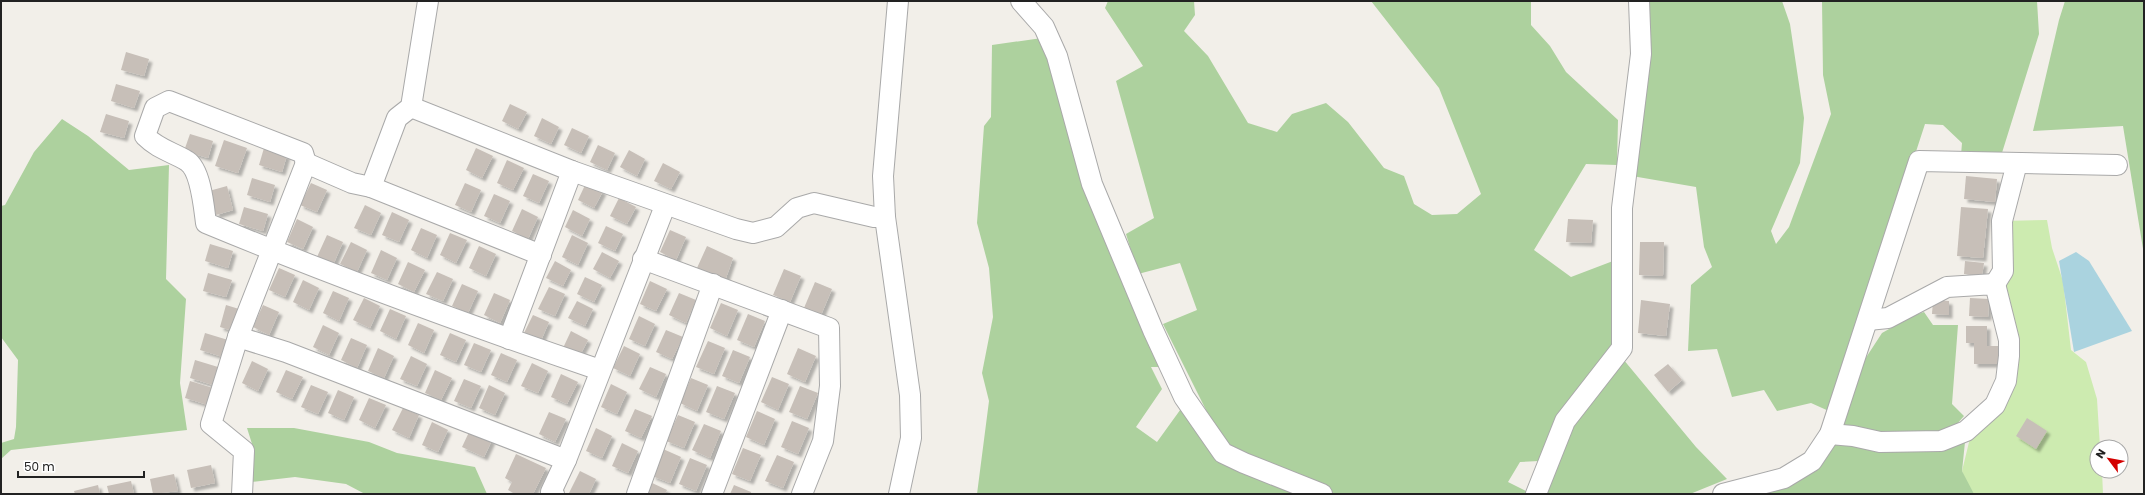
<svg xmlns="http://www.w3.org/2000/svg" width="2145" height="495" font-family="Poppins,sans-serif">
<defs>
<filter id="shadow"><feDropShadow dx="3.5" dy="3.5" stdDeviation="1" flood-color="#0004"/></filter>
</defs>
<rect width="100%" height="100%" fill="#f2efe9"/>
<path fill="#cdebb0" d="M2047,220L2052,248L2063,281L2071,350L2086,362L2097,399L2100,447H2097V471H2102L2103,494H1971L1962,471L1970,438L2013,345L1995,284L2002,221Z"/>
<g fill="#add19e">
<path d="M1108,1H1194L1195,15L1184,31L1208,56L1248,123L1277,132L1292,114L1326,103L1348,122L1384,168L1404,176L1414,204L1432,215L1457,214L1481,194L1439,88L1371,1H1531V25L1550,46L1566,72L1618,120L1617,165L1586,164L1534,250L1571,277L1613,261L1618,345L1539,461L1520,462L1508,482L1528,492L1526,494H1336L1226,450L1163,324L1197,310L1180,263L1138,274L1126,234L1154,218L1116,81L1143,66L1105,8Z"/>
<path d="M1649,1H1782L1790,24L1804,118L1800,163L1771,231L1776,244L1789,227L1831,114L1823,75L1822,1H2037L2039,34L2001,156L1961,155L1962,143L1943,125L1925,124L1831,412L1811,403L1777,411L1764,390L1732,397L1717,349L1688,351L1691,285L1712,267L1704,247L1696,187L1632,176L1650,57Z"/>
<path d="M2065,1H2144V255L2123,126L2033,131L2059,20Z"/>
<path d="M1042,38L1162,367H1151L1162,389L1136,427L1157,442L1183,406L1218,458L1305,494H977L989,401L982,373L993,317L989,268L977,223L984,126L991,117L992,45Z"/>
<path d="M62,119L88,136L129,170L169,165L166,279L186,299L180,383L187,430L11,450L1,459V443L14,439L16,427L18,360L1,337V206L5,205L34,152Z"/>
<path d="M1924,312L1933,325H1958L1952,404L1964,416L1948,434L1877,438L1837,426L1854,376L1882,333L1912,316Z"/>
<path d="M1623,359L1696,447L1727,479L1690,494H1542L1572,424Z"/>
<path d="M247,428H294L369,442L397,453L475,467L487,494H365L346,484L295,477L251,482L253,447Z"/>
<path d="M1832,442H1965L1962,471L1974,494H1749Z"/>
</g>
<path fill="#aad3df" d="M2076,252L2089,261L2132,331L2074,352L2059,261Z"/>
<g fill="#c7bfb8" filter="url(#shadow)">
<path d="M126,52L149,59L144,76L121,70Z"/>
<path d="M116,84L140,91L134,108L111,101Z"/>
<path d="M510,104L527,112L518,129L502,121Z"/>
<path d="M106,114L129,121L124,138L100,132Z"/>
<path d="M542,118L559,127L551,144L534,136Z"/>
<path d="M572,128L589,136L581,153L564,145Z"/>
<path d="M190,134L213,141L208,158L184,151Z"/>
<path d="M224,140L247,148L238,173L215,166Z"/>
<path d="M598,145L615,153L607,170L590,162Z"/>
<path d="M264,148L287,155L282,172L259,165Z"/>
<path d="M476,148L493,156L482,178L466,170Z"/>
<path d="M629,150L645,159L637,176L620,167Z"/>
<path d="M507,160L524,168L513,190L497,183Z"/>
<path d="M663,163L680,172L671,189L654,181Z"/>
<path d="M533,174L549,181L539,203L523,196Z"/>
<path d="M1966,176L1997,179L1995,202L1964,199Z"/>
<path d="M252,178L275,185L270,202L247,195Z"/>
<path d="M311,183L327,190L317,212L300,205Z"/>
<path d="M465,183L481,190L471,212L455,205Z"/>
<path d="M586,183L603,191L594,208L578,200Z"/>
<path d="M227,186L233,210L216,215L209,191Z"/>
<path d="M494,194L510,201L500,223L484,216Z"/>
<path d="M619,198L636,207L627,224L610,216Z"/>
<path d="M365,205L381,213L371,235L354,228Z"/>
<path d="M244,207L268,214L263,231L239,224Z"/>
<path d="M1961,207L1988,209L1983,258L1957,256Z"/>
<path d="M522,209L538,217L528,239L512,231Z"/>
<path d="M573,210L590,219L582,236L565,227Z"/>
<path d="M392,212L409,220L399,242L382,235Z"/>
<path d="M297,219L313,227L303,249L287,242Z"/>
<path d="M1568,219L1593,220L1591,243L1566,242Z"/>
<path d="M606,226L623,234L615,251L598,243Z"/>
<path d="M421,228L437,235L427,258L411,250Z"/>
<path d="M670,230L686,237L676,260L660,252Z"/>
<path d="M450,233L467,240L456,263L440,255Z"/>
<path d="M327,235L343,242L333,265L317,257Z"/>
<path d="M572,235L588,243L578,265L562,257Z"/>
<path d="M351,242L367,250L357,272L340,264Z"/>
<path d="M1640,242H1664L1663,276L1639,275Z"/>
<path d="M210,244L233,251L228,268L205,261Z"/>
<path d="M479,246L496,254L486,276L469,268Z"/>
<path d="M707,246L733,258L725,281L697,268Z"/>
<path d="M381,250L397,258L387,280L371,273Z"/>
<path d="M602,252L619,261L610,278L593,269Z"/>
<path d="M555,261L571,270L563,286L546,278Z"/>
<path d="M1965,261L1984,263L1982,276L1964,274Z"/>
<path d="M408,262L425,270L414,292L398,284Z"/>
<path d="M279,268L295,275L285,297L269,290Z"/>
<path d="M784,269L801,276L790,302L773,295Z"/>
<path d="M437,272L453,279L443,301L426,294Z"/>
<path d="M208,273L232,280L226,297L203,291Z"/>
<path d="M585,277L602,285L594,302L577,294Z"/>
<path d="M303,280L319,288L309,310L293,302Z"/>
<path d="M650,281L667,289L656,311L640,304Z"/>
<path d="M815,282L832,289L821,315L804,308Z"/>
<path d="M462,284L478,291L468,313L452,306Z"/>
<path d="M549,287L565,294L555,316L538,309Z"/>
<path d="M333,291L349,298L339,321L323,313Z"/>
<path d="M494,293L510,300L500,323L484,315Z"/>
<path d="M679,293L696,300L686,323L669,315Z"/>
<path d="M364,298L380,306L370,328L353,320Z"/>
<path d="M1970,298L1989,299L1988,317L1969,316Z"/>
<path d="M1641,300L1670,304L1666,336L1638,333Z"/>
<path d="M1933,300L1949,301V315L1932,314Z"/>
<path d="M577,301L593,309L585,326L568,318Z"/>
<path d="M721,303L738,310L727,336L710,328Z"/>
<path d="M226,305L239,309L233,331L220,327Z"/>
<path d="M263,305L279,312L269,335L253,327Z"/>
<path d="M390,309L406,316L396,339L380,331Z"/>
<path d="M748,314L765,321L754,347L737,340Z"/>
<path d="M533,315L549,322L539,345L522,337Z"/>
<path d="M639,316L655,324L645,346L629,339Z"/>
<path d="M418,323L434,330L424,353L408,345Z"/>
<path d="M323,325L339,333L329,355L313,347Z"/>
<path d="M1966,326H1987V346H1998V364H1974V343H1966Z"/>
<path d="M666,330L683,337L672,359L656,352Z"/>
<path d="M571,331L588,340L579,357L563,348Z"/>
<path d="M205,333L228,340L223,357L200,350Z"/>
<path d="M450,333L466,340L456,362L440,355Z"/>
<path d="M351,338L367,345L357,368L341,360Z"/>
<path d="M708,341L725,348L714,374L696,367Z"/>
<path d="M474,343L491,350L481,372L464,365Z"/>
<path d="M624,346L640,354L630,376L613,368Z"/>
<path d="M378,348L394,356L384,378L368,371Z"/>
<path d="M798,348L816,356L805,382L787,374Z"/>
<path d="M733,350L750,357L739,383L722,376Z"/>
<path d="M501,353L517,360L507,382L491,375Z"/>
<path d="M411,356L427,364L417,386L400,379Z"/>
<path d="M195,360L218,367L213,385L190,378Z"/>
<path d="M252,361L268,369L258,391L242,383Z"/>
<path d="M532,363L548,371L538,393L521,386Z"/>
<path d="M1668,364L1682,380L1668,392L1654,375Z"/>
<path d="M650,367L666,374L656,397L639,389Z"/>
<path d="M286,370L303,377L292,399L276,392Z"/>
<path d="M435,370L452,378L441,400L425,393Z"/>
<path d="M561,374L578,382L567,404L551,397Z"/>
<path d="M772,377L789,384L778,410L761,402Z"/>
<path d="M691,378L708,385L697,411L680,403Z"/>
<path d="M464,379L481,386L471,408L454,401Z"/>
<path d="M190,381L213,388L208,405L185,398Z"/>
<path d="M611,384L627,392L617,414L601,407Z"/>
<path d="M311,385L328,392L318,414L301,407Z"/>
<path d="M489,385L505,393L495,415L479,408Z"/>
<path d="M717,386L735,393L724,419L706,412Z"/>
<path d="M800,386L818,393L807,419L789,412Z"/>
<path d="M338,390L354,397L344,420L328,413Z"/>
<path d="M369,398L386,405L375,428L359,420Z"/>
<path d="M403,408L419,415L409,438L392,430Z"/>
<path d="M635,409L652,416L641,438L625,431Z"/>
<path d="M757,411L775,419L764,445L746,437Z"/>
<path d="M549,412L566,419L555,442L539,434Z"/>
<path d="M678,415L695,422L684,448L666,441Z"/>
<path d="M2027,418L2047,431L2036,449L2016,436Z"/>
<path d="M792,421L809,428L798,454L781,447Z"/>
<path d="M432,422L448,430L438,452L422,445Z"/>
<path d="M704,424L721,431L710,458L692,450Z"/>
<path d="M596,428L612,436L602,458L586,451Z"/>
<path d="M470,430L492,440L484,457L462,447Z"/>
<path d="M622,443L638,451L628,473L612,466Z"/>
<path d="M743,448L761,455L750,481L732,474Z"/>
<path d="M663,449L681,457L670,483L652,476Z"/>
<path d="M516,454L546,468L533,494H515L508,490L512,482L505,478Z"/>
<path d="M777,455L794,462L783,488L765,481Z"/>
<path d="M690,458L707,465L696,491L679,484Z"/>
<path d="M211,465L215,483L191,488L187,470Z"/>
<path d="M580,471L596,479L589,494L569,493Z"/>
<path d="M174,474L178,491L153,494L150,479Z"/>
<path d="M131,481L134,494H109L107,486Z"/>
<path d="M650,482L667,490L665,494H645Z"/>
<path d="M98,485L100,494H75L74,491Z"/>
<path d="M734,485L751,492V494H730Z"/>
</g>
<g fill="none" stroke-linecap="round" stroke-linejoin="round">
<g stroke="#a9a9a9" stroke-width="22">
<g id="minor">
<path d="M428,1L411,107L397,118L371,187L352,183L306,163L238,337L286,352L566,460"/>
<path d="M898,1L883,176L885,217L910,395L911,438L899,494"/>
<path d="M1021,1L1044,27L1057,56L1092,184L1153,330L1184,397L1223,453L1244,463L1322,494"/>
<path d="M411,107L572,171L736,229L753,233L776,227L797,208L814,203L874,217H885"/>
<path d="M306,163L303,153L169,101L155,108L145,136C158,149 172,152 187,161C201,170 204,208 206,223C336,277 468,325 600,370"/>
<path d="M371,187L541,255"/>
<path d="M643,259L829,328L830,386L823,441L802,494"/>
<path d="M1995,284L2003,271L2002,221L2017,163"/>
<path d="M238,337L211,424L244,451L242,494"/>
<path d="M509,339L572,171"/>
<path d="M1830,434L1853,436L1880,442L1941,441L1966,431L1995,405L2006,381L2009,356V340L1995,284L1947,287L1888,318L1868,320"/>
<path d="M554,494L551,492L566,460L665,206"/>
<path d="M637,494L713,284"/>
<path d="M712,494L782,310"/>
<path d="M1536,494L1565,421L1622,348V208L1641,54L1639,1"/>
<path d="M1723,494L1784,478L1812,461L1830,434L1919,161L2117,165"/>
</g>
</g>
<use href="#minor" stroke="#fff" stroke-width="20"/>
</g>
<rect width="2145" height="495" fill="none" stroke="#222222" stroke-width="4"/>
<g transform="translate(2109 459) rotate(302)"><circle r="19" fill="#ffffff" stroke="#a7a7a7"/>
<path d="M0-3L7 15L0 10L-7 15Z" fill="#d40000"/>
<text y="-6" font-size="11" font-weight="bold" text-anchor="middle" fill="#222222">N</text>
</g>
<path d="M18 471v6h126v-6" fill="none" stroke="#222222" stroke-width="2"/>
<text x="24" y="471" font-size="12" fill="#222222" stroke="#ffffff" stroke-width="3" paint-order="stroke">50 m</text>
</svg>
